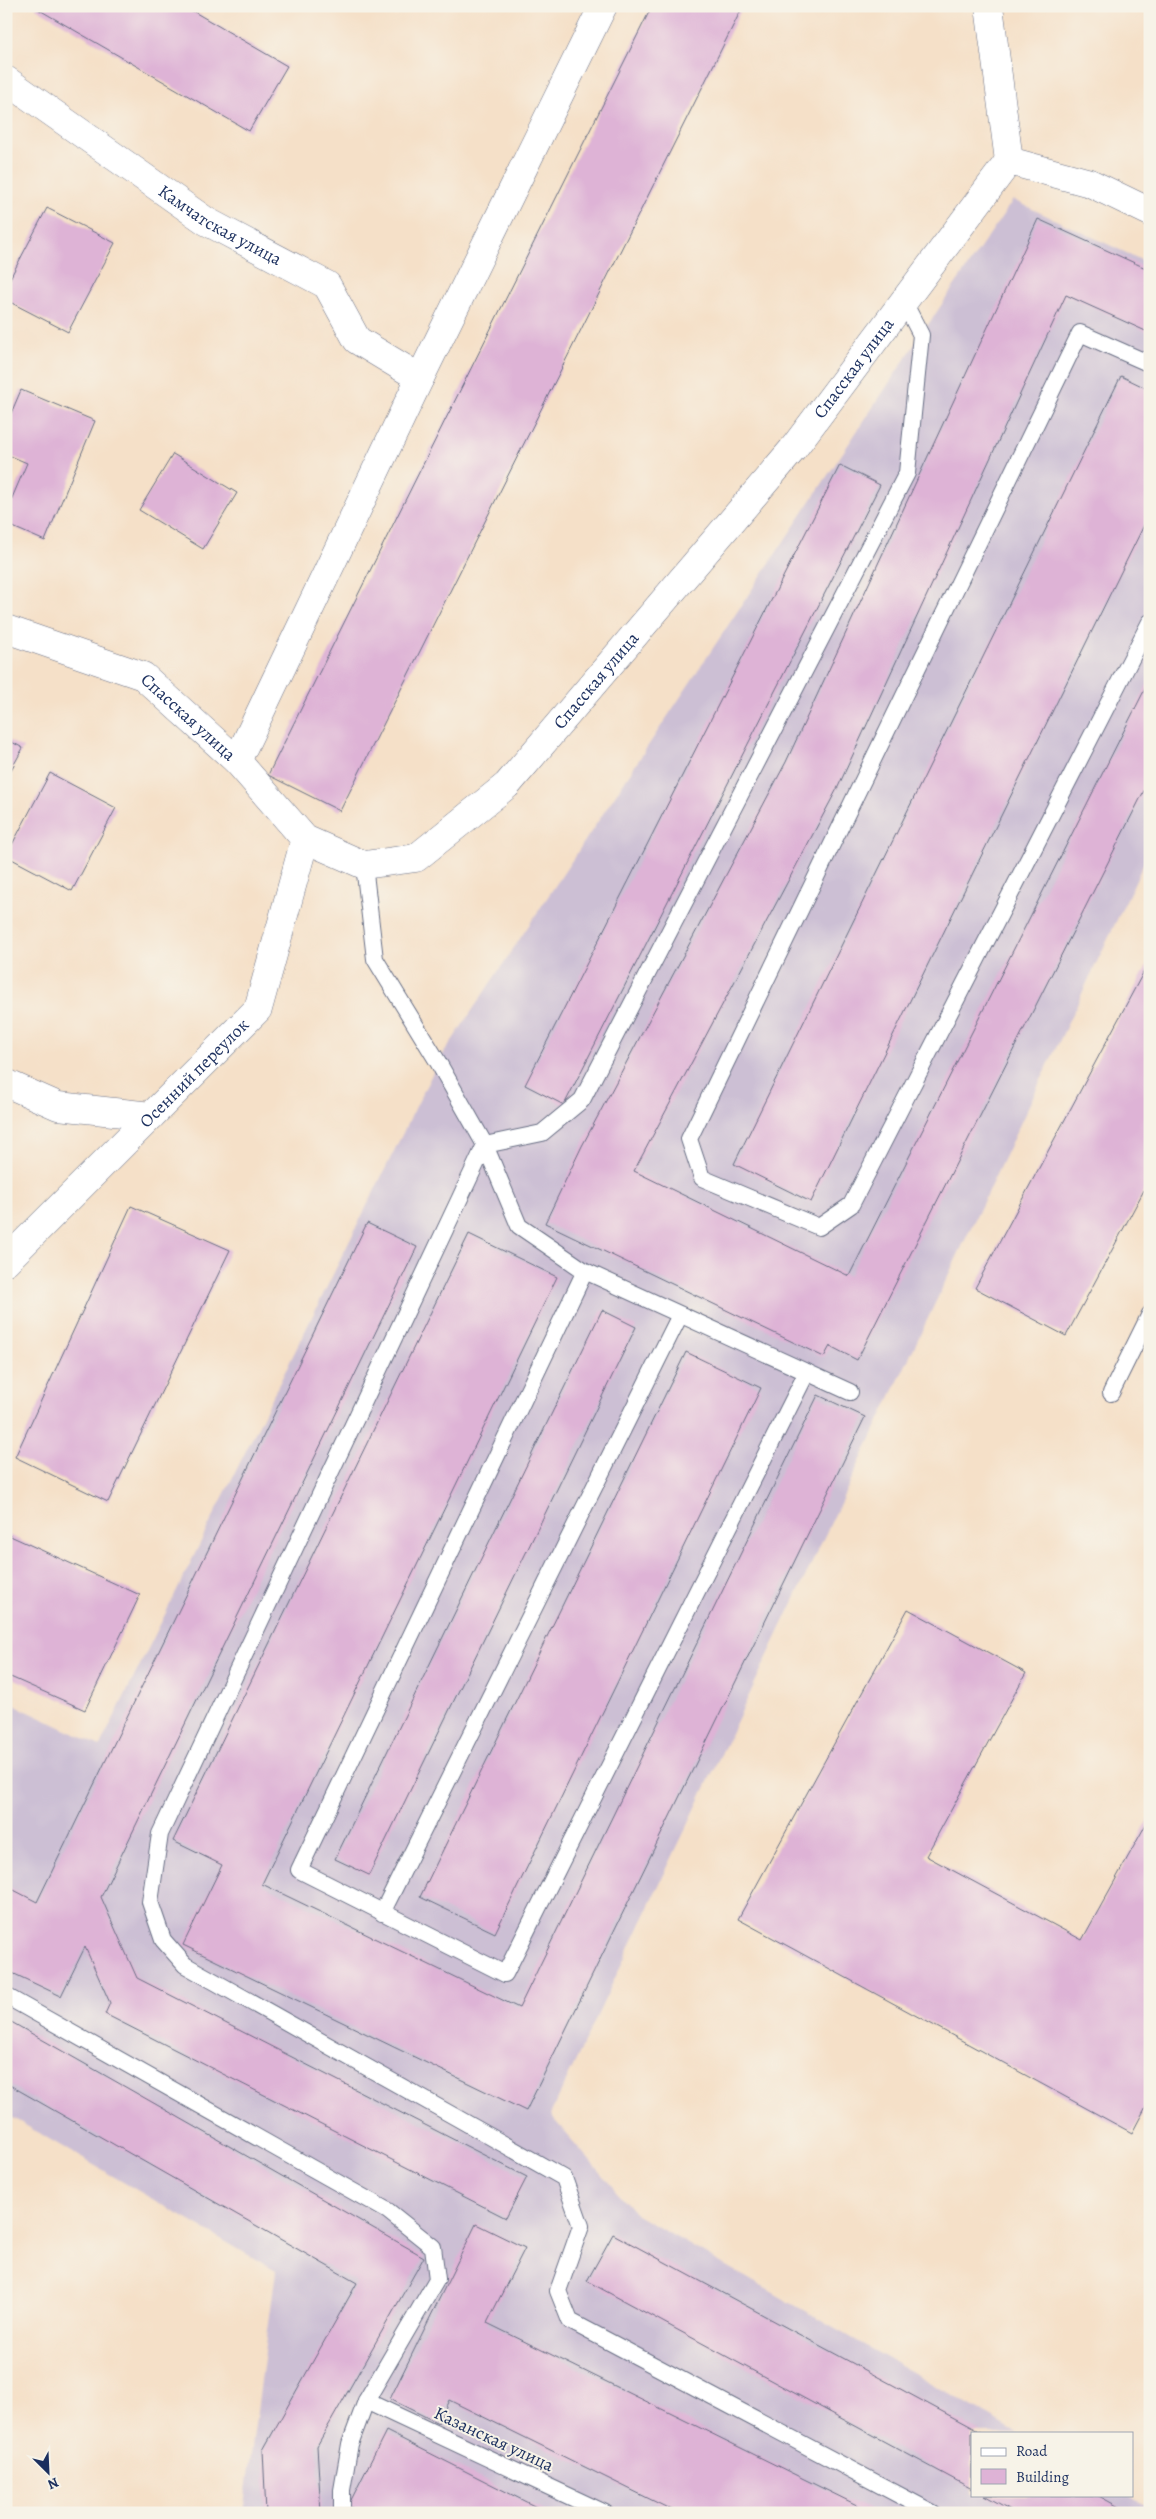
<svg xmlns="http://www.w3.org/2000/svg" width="1156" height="2519" font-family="Alegreya,serif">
<rect width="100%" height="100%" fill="#f7f3e8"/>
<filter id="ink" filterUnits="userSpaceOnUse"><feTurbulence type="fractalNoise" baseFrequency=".02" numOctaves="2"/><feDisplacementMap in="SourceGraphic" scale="10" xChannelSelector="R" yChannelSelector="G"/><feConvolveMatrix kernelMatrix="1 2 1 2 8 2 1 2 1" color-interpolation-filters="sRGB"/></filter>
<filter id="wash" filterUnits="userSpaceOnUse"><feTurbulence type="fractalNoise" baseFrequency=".0096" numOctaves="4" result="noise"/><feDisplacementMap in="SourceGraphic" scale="20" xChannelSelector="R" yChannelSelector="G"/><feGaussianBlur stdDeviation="1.12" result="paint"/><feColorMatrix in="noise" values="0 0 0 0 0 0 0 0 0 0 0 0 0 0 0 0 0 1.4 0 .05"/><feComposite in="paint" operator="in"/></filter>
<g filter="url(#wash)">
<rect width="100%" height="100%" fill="#f5e0c8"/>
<path fill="#ccbfd4" d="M1013,200L1150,264V850L550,2115L637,2215L1018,2433H972V2495H1127L1150,2508V2513H243L276,2271L6,2114V1701L100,1746L438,1062L921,335Z"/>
<g id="blocks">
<g fill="#deb3d6">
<path d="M37,6H184L287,66L249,131L36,8Z"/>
<path d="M652,6H743L340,811L268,775Z"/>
<path d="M47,208L115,243L68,332L6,300V286Z"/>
<path d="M1038,219L1150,270V333L1066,295L838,787L634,1171L849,1276L1150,679V779L857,1360L830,1346L824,1357L545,1223L582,1146L786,762Z"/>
<path d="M1121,376L1150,390V513L811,1202L734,1164Z"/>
<path d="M21,390L95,421L45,541L6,524V512L27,463L6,454V425Z"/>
<path d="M173,454L237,493L203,549L139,510Z"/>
<path d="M840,465L880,485L564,1105L525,1085Z"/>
<path d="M6,739L23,748L6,779Z"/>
<path d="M50,773L116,808L72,891L6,856Z"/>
<path d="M1150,960V1179L1066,1336L975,1288Z"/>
<path d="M131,1206L230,1250L108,1502L15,1457Z"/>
<path d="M367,1223L417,1247L101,1897L137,1978L527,2177L506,2218L105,2014L110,2003L85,1947L61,1996L6,1970V1886L37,1902Z"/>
<path d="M469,1234L557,1277L262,1884L519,2008L818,1395L865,1417L526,2111L183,1945L222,1865L173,1841Z"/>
<path d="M602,1310L636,1327L369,1875L335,1859Z"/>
<path d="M686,1352L761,1388L495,1933L420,1897Z"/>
<path d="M6,1534L140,1595L85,1710L6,1675Z"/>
<path d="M908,1609L1026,1673L926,1856L1082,1940L1150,1817V2099L1132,2133L738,1919Z"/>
<path d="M6,2019L424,2257L317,2446L321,2513H266L263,2450L357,2283L6,2083Z"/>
<path d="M476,2224L525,2248L487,2323L873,2513H678L449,2400L438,2423L390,2399Z"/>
<path d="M613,2234L982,2433H972V2489L587,2281Z"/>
<path d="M386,2431L548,2513H362L348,2506Z"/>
<path d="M984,2495H1097L1130,2513H1016Z"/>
</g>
</g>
</g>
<g filter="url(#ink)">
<use href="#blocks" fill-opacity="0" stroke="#676d83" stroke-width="1"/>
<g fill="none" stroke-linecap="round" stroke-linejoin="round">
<g stroke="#676d83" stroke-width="18">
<g id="lane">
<path d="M904,302L921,335L907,473L582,1100L542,1133L485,1145L160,1834L150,1902L163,1940L185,1965L564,2178L581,2226L558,2291L570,2321L933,2513"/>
<path d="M1150,364L1080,333L689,1139L702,1178L819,1227L851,1205L1150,622"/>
<path d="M364,865L375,959L438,1062L485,1145L519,1226L585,1271L850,1392"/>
<path d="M585,1271L299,1870L505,1974L807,1372"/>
<path d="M1111,1393L1150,1314"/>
<path d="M382,1913L680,1315"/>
<path d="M6,1996L388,2211L433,2247L437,2279L366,2401L350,2444L342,2490V2513"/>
<path d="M366,2401L605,2513"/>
</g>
</g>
<g stroke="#676d83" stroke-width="29">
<g id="street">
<path d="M989,6L1009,161"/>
<path id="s1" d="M6,80L206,221L327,285L357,340L420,378"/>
<path d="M237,761L420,378L603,6"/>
<path d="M6,1083L58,1106L151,1116"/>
<path id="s2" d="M6,1261L258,1009L305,839"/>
</g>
</g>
<g stroke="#676d83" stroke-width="29">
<g id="secondary">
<path id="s3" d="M6,629L143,676L237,761L305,839L364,865L416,858L507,785L793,449L1009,161L1090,183L1150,212"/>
</g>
</g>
<use href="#lane" stroke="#fff" stroke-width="16"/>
<use href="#street" stroke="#fff" stroke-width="28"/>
<use href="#secondary" stroke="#fff" stroke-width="28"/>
</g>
</g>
<g text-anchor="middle" stroke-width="4" stroke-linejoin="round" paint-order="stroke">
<g font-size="18" fill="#1b2f5e" stroke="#f7f3e8">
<text dy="6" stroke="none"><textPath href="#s1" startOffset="259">Камчатская улица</textPath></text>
<text dy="6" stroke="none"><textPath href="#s3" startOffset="1151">Спасская улица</textPath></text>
<text dy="6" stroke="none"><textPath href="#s3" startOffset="746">Спасская улица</textPath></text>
<text dy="6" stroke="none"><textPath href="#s3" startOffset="206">Спасская улица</textPath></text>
<text dy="6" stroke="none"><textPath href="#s2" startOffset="266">Осенний переулок</textPath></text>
<text transform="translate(494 2439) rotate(25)" y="6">Казанская улица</text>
</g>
</g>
<rect width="1156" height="2519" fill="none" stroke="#f7f3e8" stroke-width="25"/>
<rect x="971" y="2432" width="162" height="65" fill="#f7f3e8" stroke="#9fa5b1"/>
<rect x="981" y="2448" width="25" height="8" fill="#ffffff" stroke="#9fa5b1"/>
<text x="1016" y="2456" font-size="15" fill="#1b2f5e">Road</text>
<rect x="981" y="2469" width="25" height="15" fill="#deb3d6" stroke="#9fa5b1"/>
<text x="1016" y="2482" font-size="15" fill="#1b2f5e">Building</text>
<g transform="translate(48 2472) rotate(156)" stroke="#f7f3e8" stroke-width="4" paint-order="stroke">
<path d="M0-4L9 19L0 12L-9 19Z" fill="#1b2f5e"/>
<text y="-8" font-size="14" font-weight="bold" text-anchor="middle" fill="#1b2f5e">N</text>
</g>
</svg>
